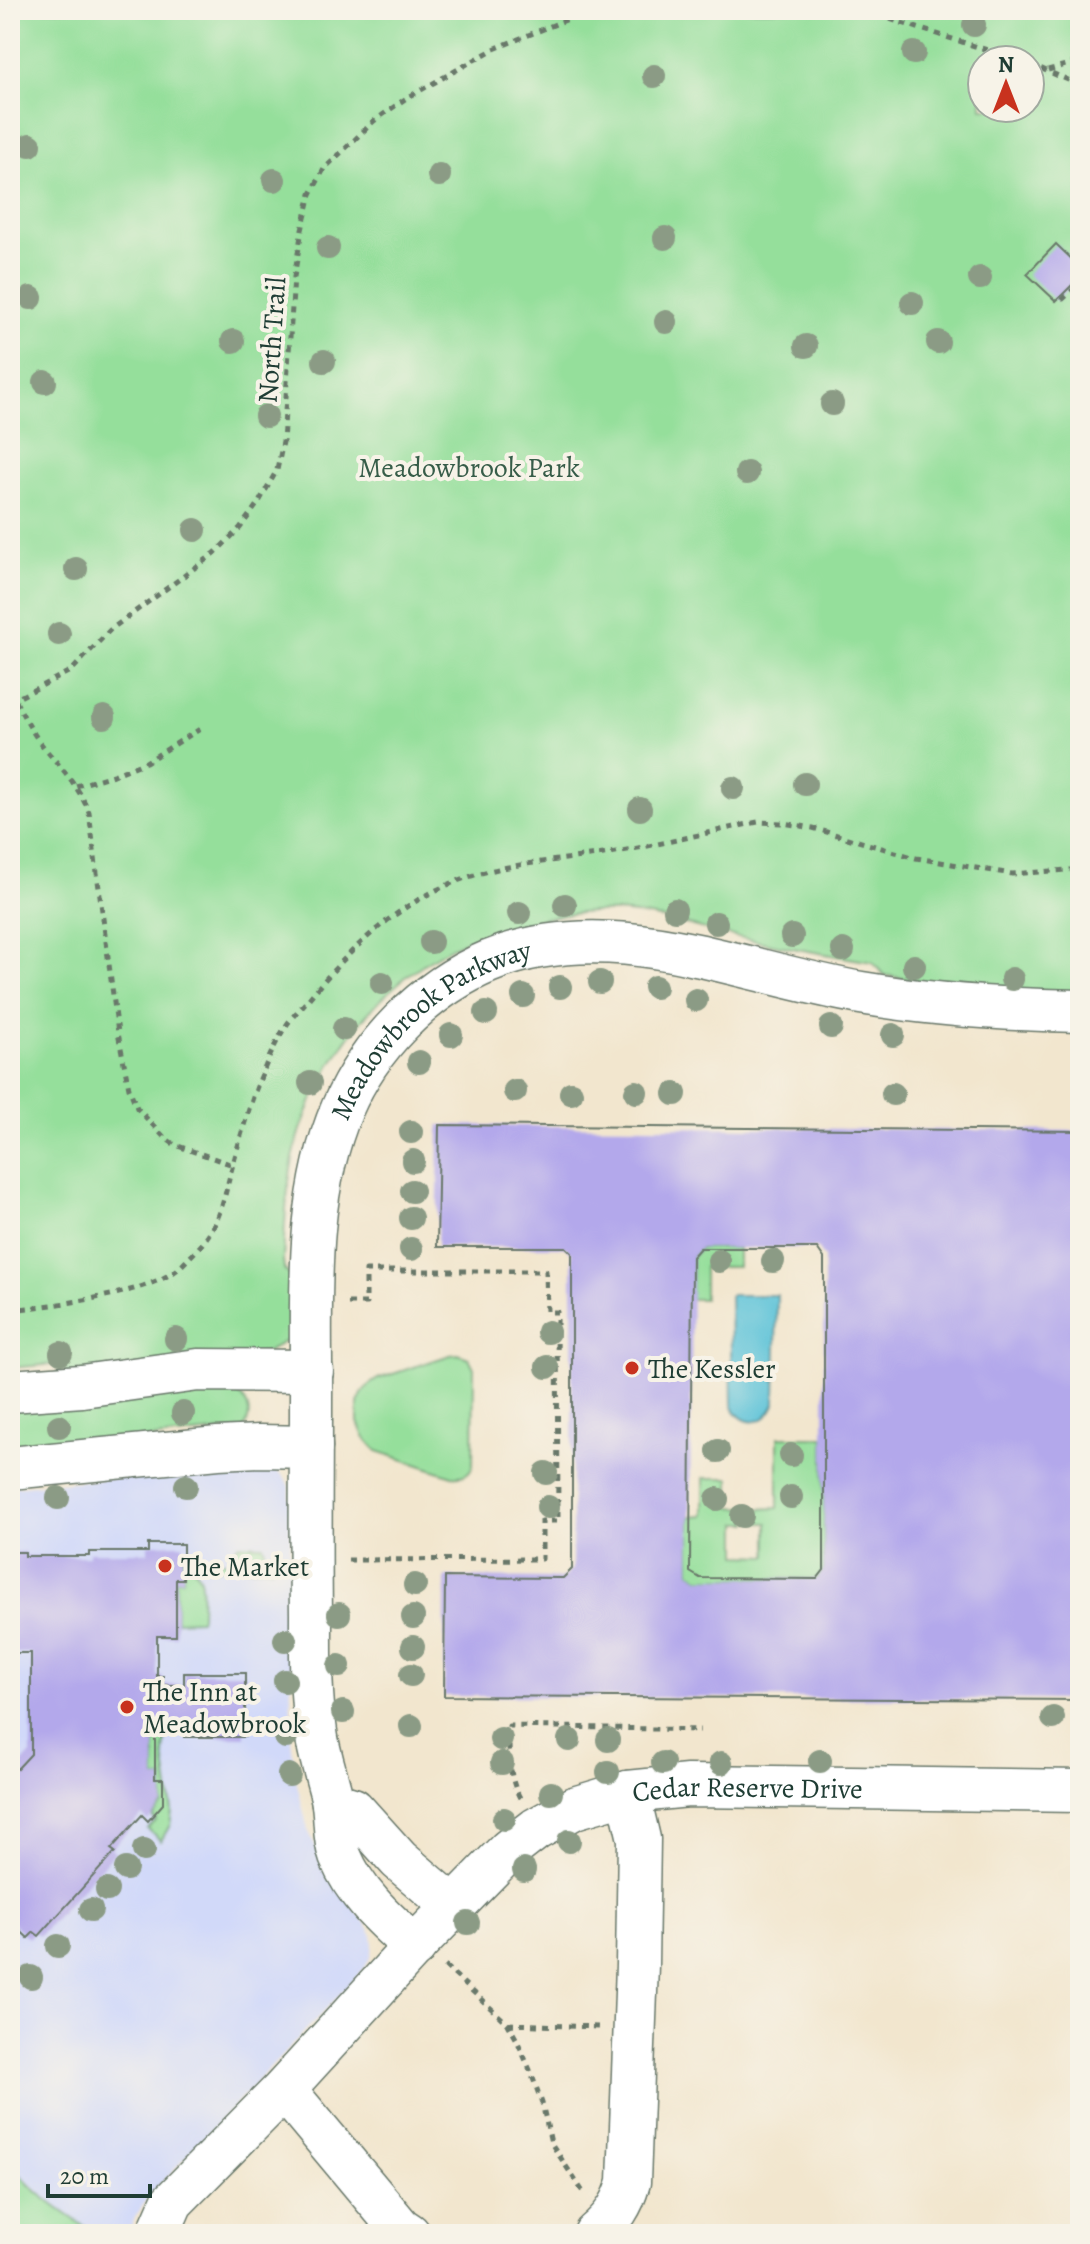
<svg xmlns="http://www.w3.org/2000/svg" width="1090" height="2244" font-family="Alegreya,serif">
<rect width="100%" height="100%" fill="#f7f3e8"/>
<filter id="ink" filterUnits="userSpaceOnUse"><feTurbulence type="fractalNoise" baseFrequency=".0125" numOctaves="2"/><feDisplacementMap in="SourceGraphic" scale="16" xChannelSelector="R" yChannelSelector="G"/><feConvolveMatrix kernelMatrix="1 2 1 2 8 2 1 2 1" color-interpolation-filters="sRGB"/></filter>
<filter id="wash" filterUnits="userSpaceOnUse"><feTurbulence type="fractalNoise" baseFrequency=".006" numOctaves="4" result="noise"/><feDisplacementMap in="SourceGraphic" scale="32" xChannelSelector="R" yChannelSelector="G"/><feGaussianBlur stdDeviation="1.8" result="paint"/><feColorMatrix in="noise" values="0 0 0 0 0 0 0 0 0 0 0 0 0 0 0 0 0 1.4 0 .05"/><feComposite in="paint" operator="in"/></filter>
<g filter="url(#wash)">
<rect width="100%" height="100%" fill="#f2e6ce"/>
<path fill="#d1d9f9" d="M231,1461L259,1464L273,1468L282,1475L290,1486L291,1739L296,1780L308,1830L322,1860L372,1933L373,1947L371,1956L363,1970L148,2197L134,2218L130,2234H96L50,2203L15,2169L10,2161V1487L218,1470Z"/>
<g fill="#95df9b" stroke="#5a8e68" stroke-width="2" fill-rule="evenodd">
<path d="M10,10H1080V996L962,988L884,975L872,962C830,955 788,948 747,939C703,930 661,915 617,912C581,910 543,917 509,927C484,934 458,942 436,956C368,997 317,1070 296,1146C286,1184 285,1222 283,1260L284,1269L294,1281V1327L288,1339L267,1352L70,1375L56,1364L10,1368ZM982,60H1030V108H982Z"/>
<path d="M700,1248H738V1267H704V1299H691L692,1257Z"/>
<path d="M458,1354L469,1358L474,1368L473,1465C469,1475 463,1477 452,1476L377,1451L364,1437L358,1422V1403L363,1392L370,1384L378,1379L450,1355Z"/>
<path d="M230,1390C248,1398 254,1412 244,1429L10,1453V1407L163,1391Z"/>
<path d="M778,1437H824V1570L817,1579L700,1578L690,1572V1517L704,1516V1478H730V1507L749,1508V1523H738V1555L768,1556V1523H757V1509L778,1508Z"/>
<path d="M239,1544L263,1545L272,1568H210V1561H229V1555Z"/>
<path d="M183,1556C207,1579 201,1585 201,1616L200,1620L176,1621V1579H183Z"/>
<path d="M155,1726H166L164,1754L172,1811L170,1825L161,1841L148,1829L156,1821L152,1817L163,1804V1779H155Z"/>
<path d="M10,2161C30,2193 65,2213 96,2234H10Z"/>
</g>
<path fill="#5bc2d8" stroke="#3d8086" stroke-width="2" d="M730,1295H777L775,1404C766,1426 742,1428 732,1405Z"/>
<g id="blocks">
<g fill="#b3a8eb" fill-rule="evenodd">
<path d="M1056,244L1080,267V277L1056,301L1027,274Z"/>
<path d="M439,1125L1080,1131V1700L444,1696L445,1577L563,1578L572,1569V1253L566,1247H437ZM700,1248H817L824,1258V1570L817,1579L700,1578L690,1572L692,1257Z"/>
<path d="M148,1544H183V1579H176V1636H157V1676H163V1685H184V1673H245V1737H184V1726H155V1779H163V1804L148,1821L142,1815L111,1849L115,1852L39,1936L34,1932L28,1938L10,1921V1763L17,1769L31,1754V1653H10V1552H25V1556H89V1552H148Z"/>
</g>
</g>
</g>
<g filter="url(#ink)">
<use href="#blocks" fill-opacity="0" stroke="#69786a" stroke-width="2"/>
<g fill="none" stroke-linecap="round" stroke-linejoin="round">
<g stroke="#69786a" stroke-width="45">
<g id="minor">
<path d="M10,1391L82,1386L198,1370L312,1371"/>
<path d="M10,1468L218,1448L259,1446L311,1447"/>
<path d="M333,1803L353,1809L399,1860L454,1907"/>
<path id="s1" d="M415,1947C385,1920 356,1895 340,1856C333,1837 336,1817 332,1798C327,1776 319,1755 316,1732C310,1694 311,1653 311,1614C310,1543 311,1473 311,1402C312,1306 303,1200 342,1109C369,1046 424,989 488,962C610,911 738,972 861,993C933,1005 1007,1010 1080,1011"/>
<path d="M284,2089L400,2228L409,2234"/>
<path id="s2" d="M158,2234L172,2202L284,2089L411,1950L509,1850L536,1829L574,1808L628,1792L688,1786L1080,1791"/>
<path d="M595,2234C613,2219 623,2204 629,2182L637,1965L639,1839L628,1792"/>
</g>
</g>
<g stroke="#69786a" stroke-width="5" stroke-dasharray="6 6" stroke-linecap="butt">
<path d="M843,10L883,17L1019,60"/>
<path d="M1030,64L1073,82L1080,87"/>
<path d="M1048,70L1080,61"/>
<path d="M1062,300L1080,283"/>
<path d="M10,690C21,711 31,732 46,750C65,772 77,784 89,812L118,1033L129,1088L137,1108L165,1138L175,1145L233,1165"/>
<path d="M10,702L72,670L110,630L215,553L240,528L259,502L277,470L283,442L294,277L302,230L311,194L324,169L374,121L405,99L494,49L590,10"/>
<path d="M76,786L113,775L146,762L200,729"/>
<path d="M10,1310C55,1305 137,1296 174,1272C180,1268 186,1261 191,1256C222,1225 222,1203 233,1164C240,1139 247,1113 256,1089C264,1069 273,1047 284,1029C290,1019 299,1010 307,1001C337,964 372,928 413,903C481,861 536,865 610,853C660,845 708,832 758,822L783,823L813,828L916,858L1012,874L1080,869"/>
<path d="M348,1560L542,1559V1521H558L557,1312H547L546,1271H366V1303H348"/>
<path d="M520,1798C508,1776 509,1751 509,1726L700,1730"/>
<path d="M445,1966L508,2024L517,2040L530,2070L542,2103L551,2143L585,2195"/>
<path d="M508,2024L598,2027"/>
</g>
<use href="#minor" stroke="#fff" stroke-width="42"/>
</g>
<g fill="#8b9b85">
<circle cx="974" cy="25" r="12"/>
<circle cx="914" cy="53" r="12"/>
<circle cx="654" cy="76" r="12"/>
<circle cx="30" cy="145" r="12"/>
<circle cx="439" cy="175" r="12"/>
<circle cx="274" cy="180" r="12"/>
<circle cx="665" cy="238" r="12"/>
<circle cx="328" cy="248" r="12"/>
<circle cx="980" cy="278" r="12"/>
<circle cx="31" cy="298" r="12"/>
<circle cx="912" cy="303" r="12"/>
<circle cx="666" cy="322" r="12"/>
<circle cx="233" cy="341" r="12"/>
<circle cx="938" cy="342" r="12"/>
<circle cx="806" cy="346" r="12"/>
<circle cx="324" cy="361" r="12"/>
<circle cx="45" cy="382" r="12"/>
<circle cx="832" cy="404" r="12"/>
<circle cx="266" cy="416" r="12"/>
<circle cx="747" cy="473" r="12"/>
<circle cx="195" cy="530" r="12"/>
<circle cx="76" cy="569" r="12"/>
<circle cx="59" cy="634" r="12"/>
<circle cx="104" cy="717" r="12"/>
<circle cx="805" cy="784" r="12"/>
<circle cx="733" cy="788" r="12"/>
<circle cx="640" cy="809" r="12"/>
<circle cx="565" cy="905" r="12"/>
<circle cx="675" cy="910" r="12"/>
<circle cx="519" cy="913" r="12"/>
<circle cx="716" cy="923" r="12"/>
<circle cx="792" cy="936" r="12"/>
<circle cx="431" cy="942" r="12"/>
<circle cx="843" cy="950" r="12"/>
<circle cx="914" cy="966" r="12"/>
<circle cx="1012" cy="979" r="12"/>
<circle cx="600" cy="982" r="12"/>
<circle cx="382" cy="983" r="12"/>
<circle cx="560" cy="987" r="12"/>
<circle cx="655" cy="987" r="12"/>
<circle cx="523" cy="996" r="12"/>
<circle cx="696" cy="1000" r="12"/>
<circle cx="486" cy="1013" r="12"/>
<circle cx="831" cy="1027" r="12"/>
<circle cx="344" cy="1029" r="12"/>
<circle cx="451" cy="1035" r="12"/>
<circle cx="893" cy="1035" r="12"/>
<circle cx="419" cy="1062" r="12"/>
<circle cx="310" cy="1083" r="12"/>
<circle cx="515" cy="1091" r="12"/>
<circle cx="636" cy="1092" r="12"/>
<circle cx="571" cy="1093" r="12"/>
<circle cx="675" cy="1094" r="12"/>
<circle cx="893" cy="1094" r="12"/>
<circle cx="411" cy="1132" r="12"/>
<circle cx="413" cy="1161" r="12"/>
<circle cx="412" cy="1191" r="12"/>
<circle cx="411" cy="1218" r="12"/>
<circle cx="411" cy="1249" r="12"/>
<circle cx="719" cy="1261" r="12"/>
<circle cx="773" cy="1261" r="12"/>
<circle cx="548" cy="1332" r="12"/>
<circle cx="176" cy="1339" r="12"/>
<circle cx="61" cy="1353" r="12"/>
<circle cx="547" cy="1367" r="12"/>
<circle cx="183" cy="1413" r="12"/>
<circle cx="59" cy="1426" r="12"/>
<circle cx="718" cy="1451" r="12"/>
<circle cx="791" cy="1455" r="12"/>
<circle cx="546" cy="1473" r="12"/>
<circle cx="186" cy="1486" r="12"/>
<circle cx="791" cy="1497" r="12"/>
<circle cx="58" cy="1498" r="12"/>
<circle cx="717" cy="1499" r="12"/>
<circle cx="548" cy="1507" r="12"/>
<circle cx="742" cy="1516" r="12"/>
<circle cx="415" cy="1585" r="12"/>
<circle cx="339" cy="1614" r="12"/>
<circle cx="413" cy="1617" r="12"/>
<circle cx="285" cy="1640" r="12"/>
<circle cx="413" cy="1647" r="12"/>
<circle cx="339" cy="1666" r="12"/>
<circle cx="411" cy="1675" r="12"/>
<circle cx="285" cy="1681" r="12"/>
<circle cx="343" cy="1712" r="12"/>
<circle cx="1053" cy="1718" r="12"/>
<circle cx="411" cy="1726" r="12"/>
<circle cx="286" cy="1737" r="12"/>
<circle cx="501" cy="1739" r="12"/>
<circle cx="569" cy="1740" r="12"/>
<circle cx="608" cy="1740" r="12"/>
<circle cx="820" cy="1761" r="12"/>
<circle cx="502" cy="1763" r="12"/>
<circle cx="663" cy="1763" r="12"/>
<circle cx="721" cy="1763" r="12"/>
<circle cx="608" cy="1772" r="12"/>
<circle cx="289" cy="1775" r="12"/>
<circle cx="551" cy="1793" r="12"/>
<circle cx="504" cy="1819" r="12"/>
<circle cx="569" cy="1841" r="12"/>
<circle cx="144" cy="1850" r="12"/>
<circle cx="126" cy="1869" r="12"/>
<circle cx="524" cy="1870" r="12"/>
<circle cx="107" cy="1890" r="12"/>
<circle cx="91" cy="1910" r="12"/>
<circle cx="468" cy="1923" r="12"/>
<circle cx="58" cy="1946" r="12"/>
<circle cx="31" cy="1977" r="12"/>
</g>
</g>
<g fill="#c8321e" stroke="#f7f3e8" stroke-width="3">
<circle cx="632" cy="1368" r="8"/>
<circle cx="165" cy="1566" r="8"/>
<circle cx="127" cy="1707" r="8"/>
</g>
<g text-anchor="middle" stroke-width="8" stroke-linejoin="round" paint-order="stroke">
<g font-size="28" fill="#1f3d34" stroke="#f7f3e8">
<text transform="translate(271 340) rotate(-86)" y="10">North Trail</text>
<text dy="10" stroke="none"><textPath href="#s1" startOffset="996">Meadowbrook Parkway</textPath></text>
<text dy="10" stroke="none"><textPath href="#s2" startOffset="776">Cedar Reserve Drive</textPath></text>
</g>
<g font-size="28" fill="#375d49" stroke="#f7f3e8">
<text x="469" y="477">Meadowbrook Park</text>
</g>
<g font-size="28" fill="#1f3d34" stroke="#f7f3e8" text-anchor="start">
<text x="648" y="1378">The Kessler</text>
<text x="181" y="1576">The Market</text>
<text x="143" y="1701">The Inn at<tspan x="143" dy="32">Meadowbrook</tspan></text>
</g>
</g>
<rect width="1090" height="2244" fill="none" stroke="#f7f3e8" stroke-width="40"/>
<g transform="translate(1006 84)"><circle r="38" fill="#f7f3e8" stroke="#a1aaa0" stroke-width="2"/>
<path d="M0-6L14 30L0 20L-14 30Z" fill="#c8321e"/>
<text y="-12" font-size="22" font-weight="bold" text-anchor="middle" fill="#1f3d34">N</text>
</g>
<path d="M48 2184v12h102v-12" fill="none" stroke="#1f3d34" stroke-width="4"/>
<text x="60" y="2184" font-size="24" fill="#1f3d34" stroke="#f7f3e8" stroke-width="6" paint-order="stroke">20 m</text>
</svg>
